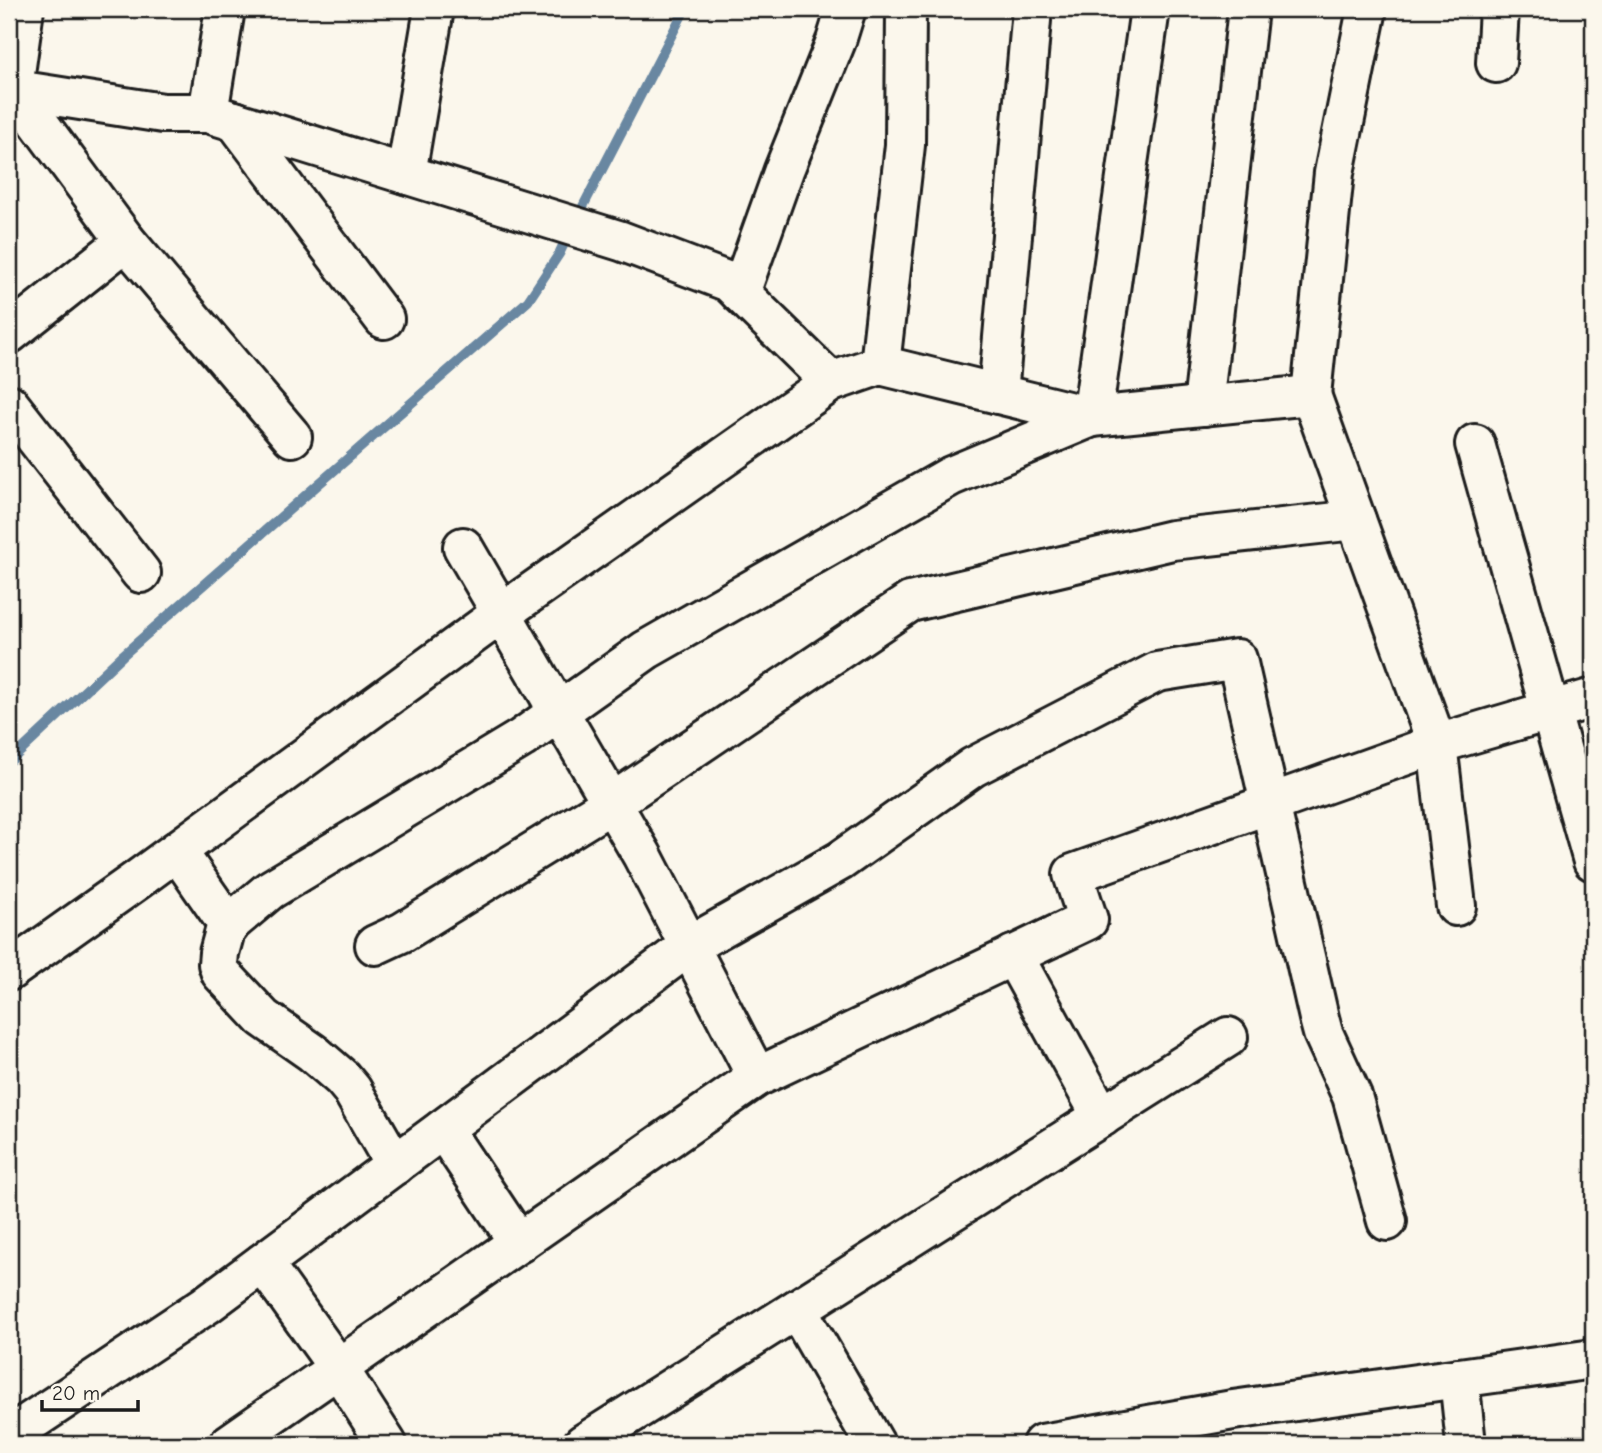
<svg xmlns="http://www.w3.org/2000/svg" width="1602" height="1453" font-family="'Comic Neue',sans-serif">
<rect width="100%" height="100%" fill="#fbf7ec"/>
<filter id="ink" filterUnits="userSpaceOnUse"><feTurbulence type="fractalNoise" baseFrequency=".0143" numOctaves="2"/><feDisplacementMap in="SourceGraphic" scale="14" xChannelSelector="R" yChannelSelector="G"/><feConvolveMatrix kernelMatrix="1 2 1 2 8 2 1 2 1" color-interpolation-filters="sRGB"/></filter>
<g filter="url(#ink)">
<g fill="none" stroke-linecap="round" stroke-linejoin="round">
<g stroke="#6987a1" stroke-width="10">
<path d="M576,220L685,9"/>
<path d="M9,762L123,655L528,301L559,254L569,233"/>
</g>
<g stroke="#1c1c1c" stroke-width="44">
<g id="minor">
<path d="M24,9L13,88L126,241L292,437"/>
<path d="M1496,63L1499,9"/>
<path d="M9,87L29,92L163,113H208L621,241L729,282L831,382L880,365L1092,417L1311,395L1437,744L1073,874L1088,920L757,1077L229,1444"/>
<path d="M208,113L225,9"/>
<path d="M235,121L384,319"/>
<path d="M406,174L434,9"/>
<path d="M740,293L784,170L836,41L846,9"/>
<path d="M9,334L126,241"/>
<path d="M880,365L905,145L906,9"/>
<path d="M998,394L1032,9"/>
<path d="M1311,395L1334,173L1367,9"/>
<path d="M9,404L141,573"/>
<path d="M1203,406L1248,9"/>
<path d="M1475,444L1593,861"/>
<path d="M463,547L642,855L757,1077"/>
<path d="M177,851L229,926"/>
<path d="M1456,906L1437,744L1593,698"/>
<path d="M375,945L403,932L612,803L910,602L1172,540L1356,520"/>
<path d="M1013,955L1102,1117"/>
<path d="M9,971L137,880L502,613L831,382"/>
<path d="M443,1129L519,1243"/>
<path d="M395,1165L352,1090L342,1078L313,1053L263,1018L221,973L218,964L219,953L225,931L232,922L270,890L522,738L646,650L951,476L1092,417L1150,9"/>
<path d="M263,1263L339,1369L387,1444"/>
<path d="M797,1309L875,1444"/>
<path d="M1459,1378L1466,1444"/>
<path d="M9,1436L206,1305L689,946L840,861L973,767L1157,672L1237,659L1319,1018L1323,1033L1352,1096L1387,1221"/>
<path d="M583,1444L1228,1037"/>
<path d="M1042,1444L1233,1410L1593,1359"/>
</g>
</g>
<use href="#minor" stroke="#fbf7ec" stroke-width="38"/>
</g>
</g>
<rect width="1602" height="1453" fill="none" stroke="#fbf7ec" stroke-width="35"/>
<rect x="18" y="18" width="1567" height="1418" fill="none" stroke="#1c1c1c" stroke-width="2.5" filter="url(#ink)"/>
<path d="M42 1400v10h96v-10" fill="none" stroke="#1c1c1c" stroke-width="3.5"/>
<text x="52" y="1400" font-size="21" fill="#1c1c1c" stroke="#fbf7ec" stroke-width="5" paint-order="stroke">20 m</text>
</svg>
